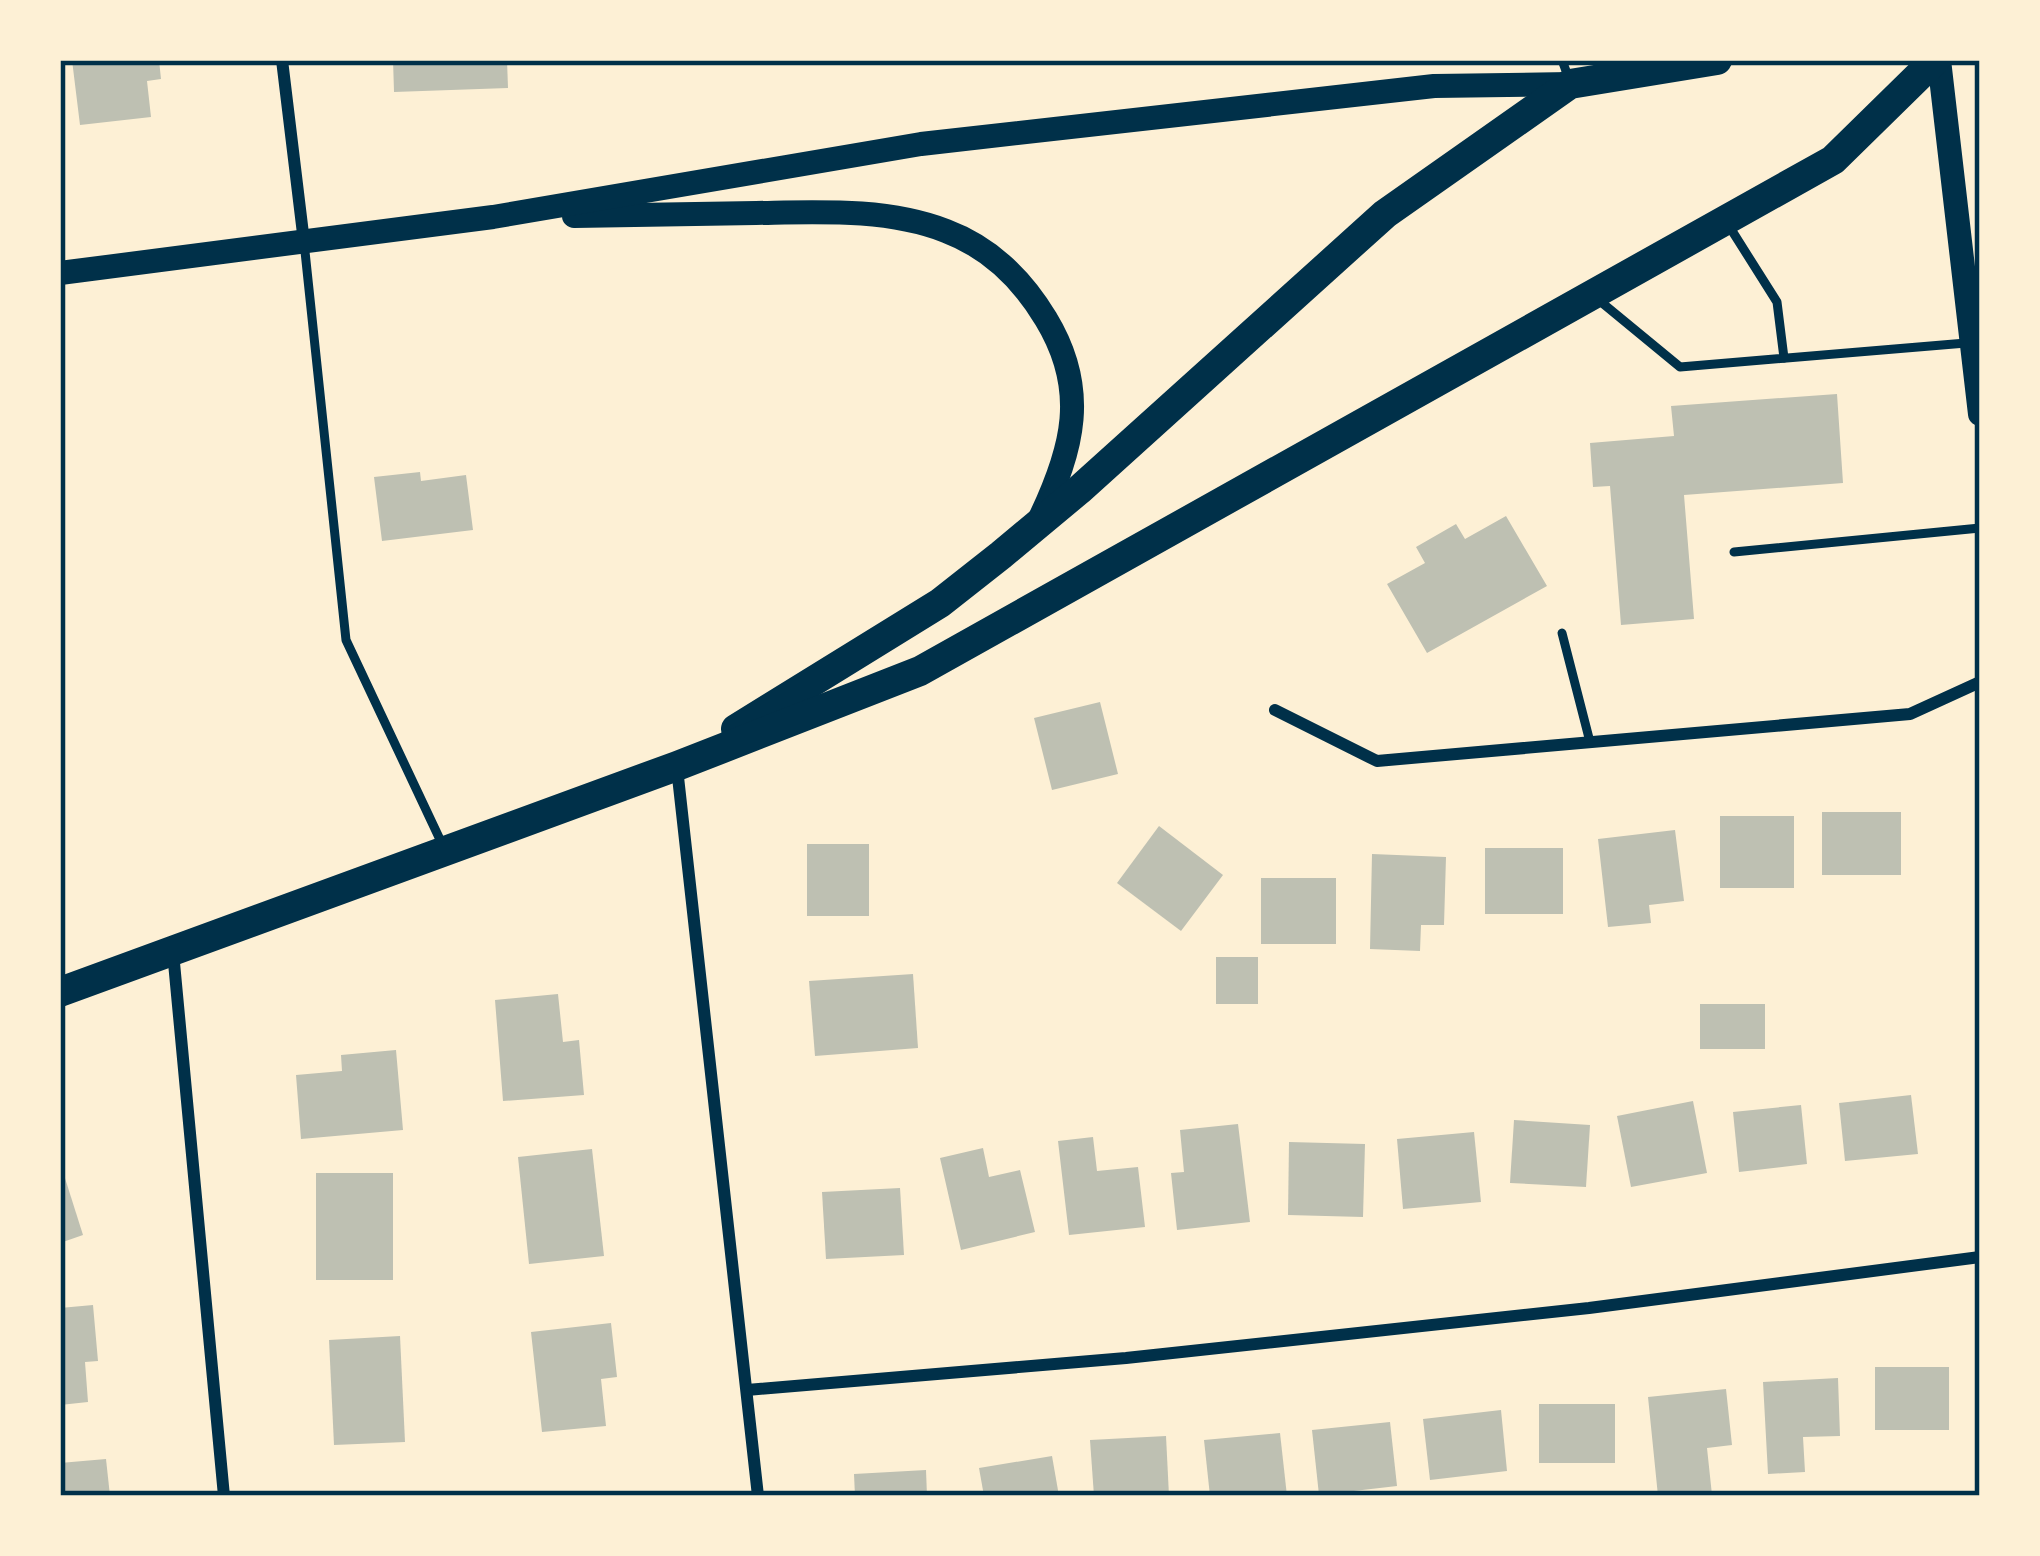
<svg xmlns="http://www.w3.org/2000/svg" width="2040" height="1556" font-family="Ubuntu,sans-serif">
<rect width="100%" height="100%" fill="#fdf0d5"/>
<g fill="#bec0b2">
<path d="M72,60H159L161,79L147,81L151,117L80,125Z"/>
<path d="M393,60H507L508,88L394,92Z"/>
<path d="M1837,394L1843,483L1684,495L1694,619L1621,625L1610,486L1593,487L1590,443L1674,436L1671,406Z"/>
<path d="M420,472L421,481L466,475L473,530L382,541L374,477Z"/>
<path d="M1506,516L1547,586L1427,653L1387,584L1425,563L1416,547L1456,524L1465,539Z"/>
<path d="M1100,702L1118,774L1052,790L1034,718Z"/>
<rect x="1822" y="812" width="79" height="63"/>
<rect x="1720" y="816" width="74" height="72"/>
<path d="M1159,826L1223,875L1181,931L1117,883Z"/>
<path d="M1675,830L1684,901L1649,905L1651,923L1608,927L1598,839Z"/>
<rect x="807" y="844" width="62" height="72"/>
<rect x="1485" y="848" width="78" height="66"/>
<path d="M1372,854L1446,857L1444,925H1421L1420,951L1370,949Z"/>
<rect x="1261" y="878" width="75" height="66"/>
<rect x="1216" y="957" width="42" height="47"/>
<path d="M913,974L918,1048L815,1056L809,981Z"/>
<path d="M558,994L563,1042L579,1040L584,1095L503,1101L495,1000Z"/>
<rect x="1700" y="1004" width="65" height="45"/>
<path d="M396,1050L403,1130L301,1139L296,1075L342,1071L341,1055Z"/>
<path d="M1911,1095L1918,1154L1845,1161L1839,1103Z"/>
<path d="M1693,1101L1707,1173L1631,1187L1617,1116Z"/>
<path d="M1801,1105L1807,1164L1739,1172L1733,1112Z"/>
<path d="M1514,1120L1590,1125L1586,1187L1510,1183Z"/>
<path d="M1238,1124L1250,1222L1177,1230L1171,1173L1184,1172L1180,1130Z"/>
<path d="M1474,1132L1481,1202L1403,1209L1397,1139Z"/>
<path d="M1093,1137L1097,1171L1138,1167L1145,1227L1069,1235L1058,1141Z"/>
<path d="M1289,1142L1365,1144L1363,1217L1288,1215Z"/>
<path d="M983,1148L989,1177L1020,1170L1035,1232L961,1250L940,1158Z"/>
<path d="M592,1149L604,1256L529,1264L518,1157Z"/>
<rect x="316" y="1173" width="77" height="107"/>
<path d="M64,1175L83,1235L60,1243V1176Z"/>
<path d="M900,1188L904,1255L826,1259L822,1192Z"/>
<path d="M93,1305L98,1361L85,1362L88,1402L60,1405V1308Z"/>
<path d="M611,1323L617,1377L601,1379L606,1426L542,1432L531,1332Z"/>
<path d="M400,1336L405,1442L334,1445L329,1340Z"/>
<rect x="1875" y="1367" width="74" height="63"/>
<path d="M1838,1378L1840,1436L1803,1437L1805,1472L1768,1474L1763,1382Z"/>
<path d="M1726,1389L1732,1445L1707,1448L1712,1495L1658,1496L1648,1397Z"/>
<rect x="1539" y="1404" width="76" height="59"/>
<path d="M1501,1410L1507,1471L1430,1480L1423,1419Z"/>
<path d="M1390,1422L1397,1486L1319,1495L1312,1430Z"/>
<path d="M1280,1433L1287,1496H1210L1204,1440Z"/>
<path d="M1166,1436L1169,1496H1094L1090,1440Z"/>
<path d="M1052,1456L1059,1496H984L979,1468Z"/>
<path d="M106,1459L110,1496H60V1463Z"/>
<path d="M926,1470L927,1496H855L854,1474Z"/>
</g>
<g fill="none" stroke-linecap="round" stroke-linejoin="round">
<g stroke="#003049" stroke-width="9">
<path d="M1562,60L1569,79"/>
<path d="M1729,226L1777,302L1784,358"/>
<path d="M304,242L346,640L444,848"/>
<path d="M1595,297L1680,367L1966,343"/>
<path d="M1734,552L1980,528"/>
<path d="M1562,633L1590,742"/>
</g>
<g stroke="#003049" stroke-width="12">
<path d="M282,60L304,242"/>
<path d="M1275,710L1377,761L1910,714L1980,682"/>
<path d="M677,768L758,1496"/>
<path d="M173,952L224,1496"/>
<path d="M747,1390L1126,1358L1589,1308L1980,1257"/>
</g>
<g stroke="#003049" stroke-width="24">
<path d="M1939,60L1980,414"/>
<path d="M574,216C634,215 695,214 756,213C818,212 887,208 946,231C991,248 1022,279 1046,319C1089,390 1073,449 1040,518"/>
<path d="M60,273L493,217L921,144L1434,86L1570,84"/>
</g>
<g stroke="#003049" stroke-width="30">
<path d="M736,729L940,603L1001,555L1079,490L1385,214L1570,84L1717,60"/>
<path d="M60,992L677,766L920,671L1833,160L1935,60"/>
</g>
</g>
<rect width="2040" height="1556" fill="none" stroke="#fdf0d5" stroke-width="126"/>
<rect x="63" y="63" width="1914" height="1430" fill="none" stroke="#003049" stroke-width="4.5"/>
</svg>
